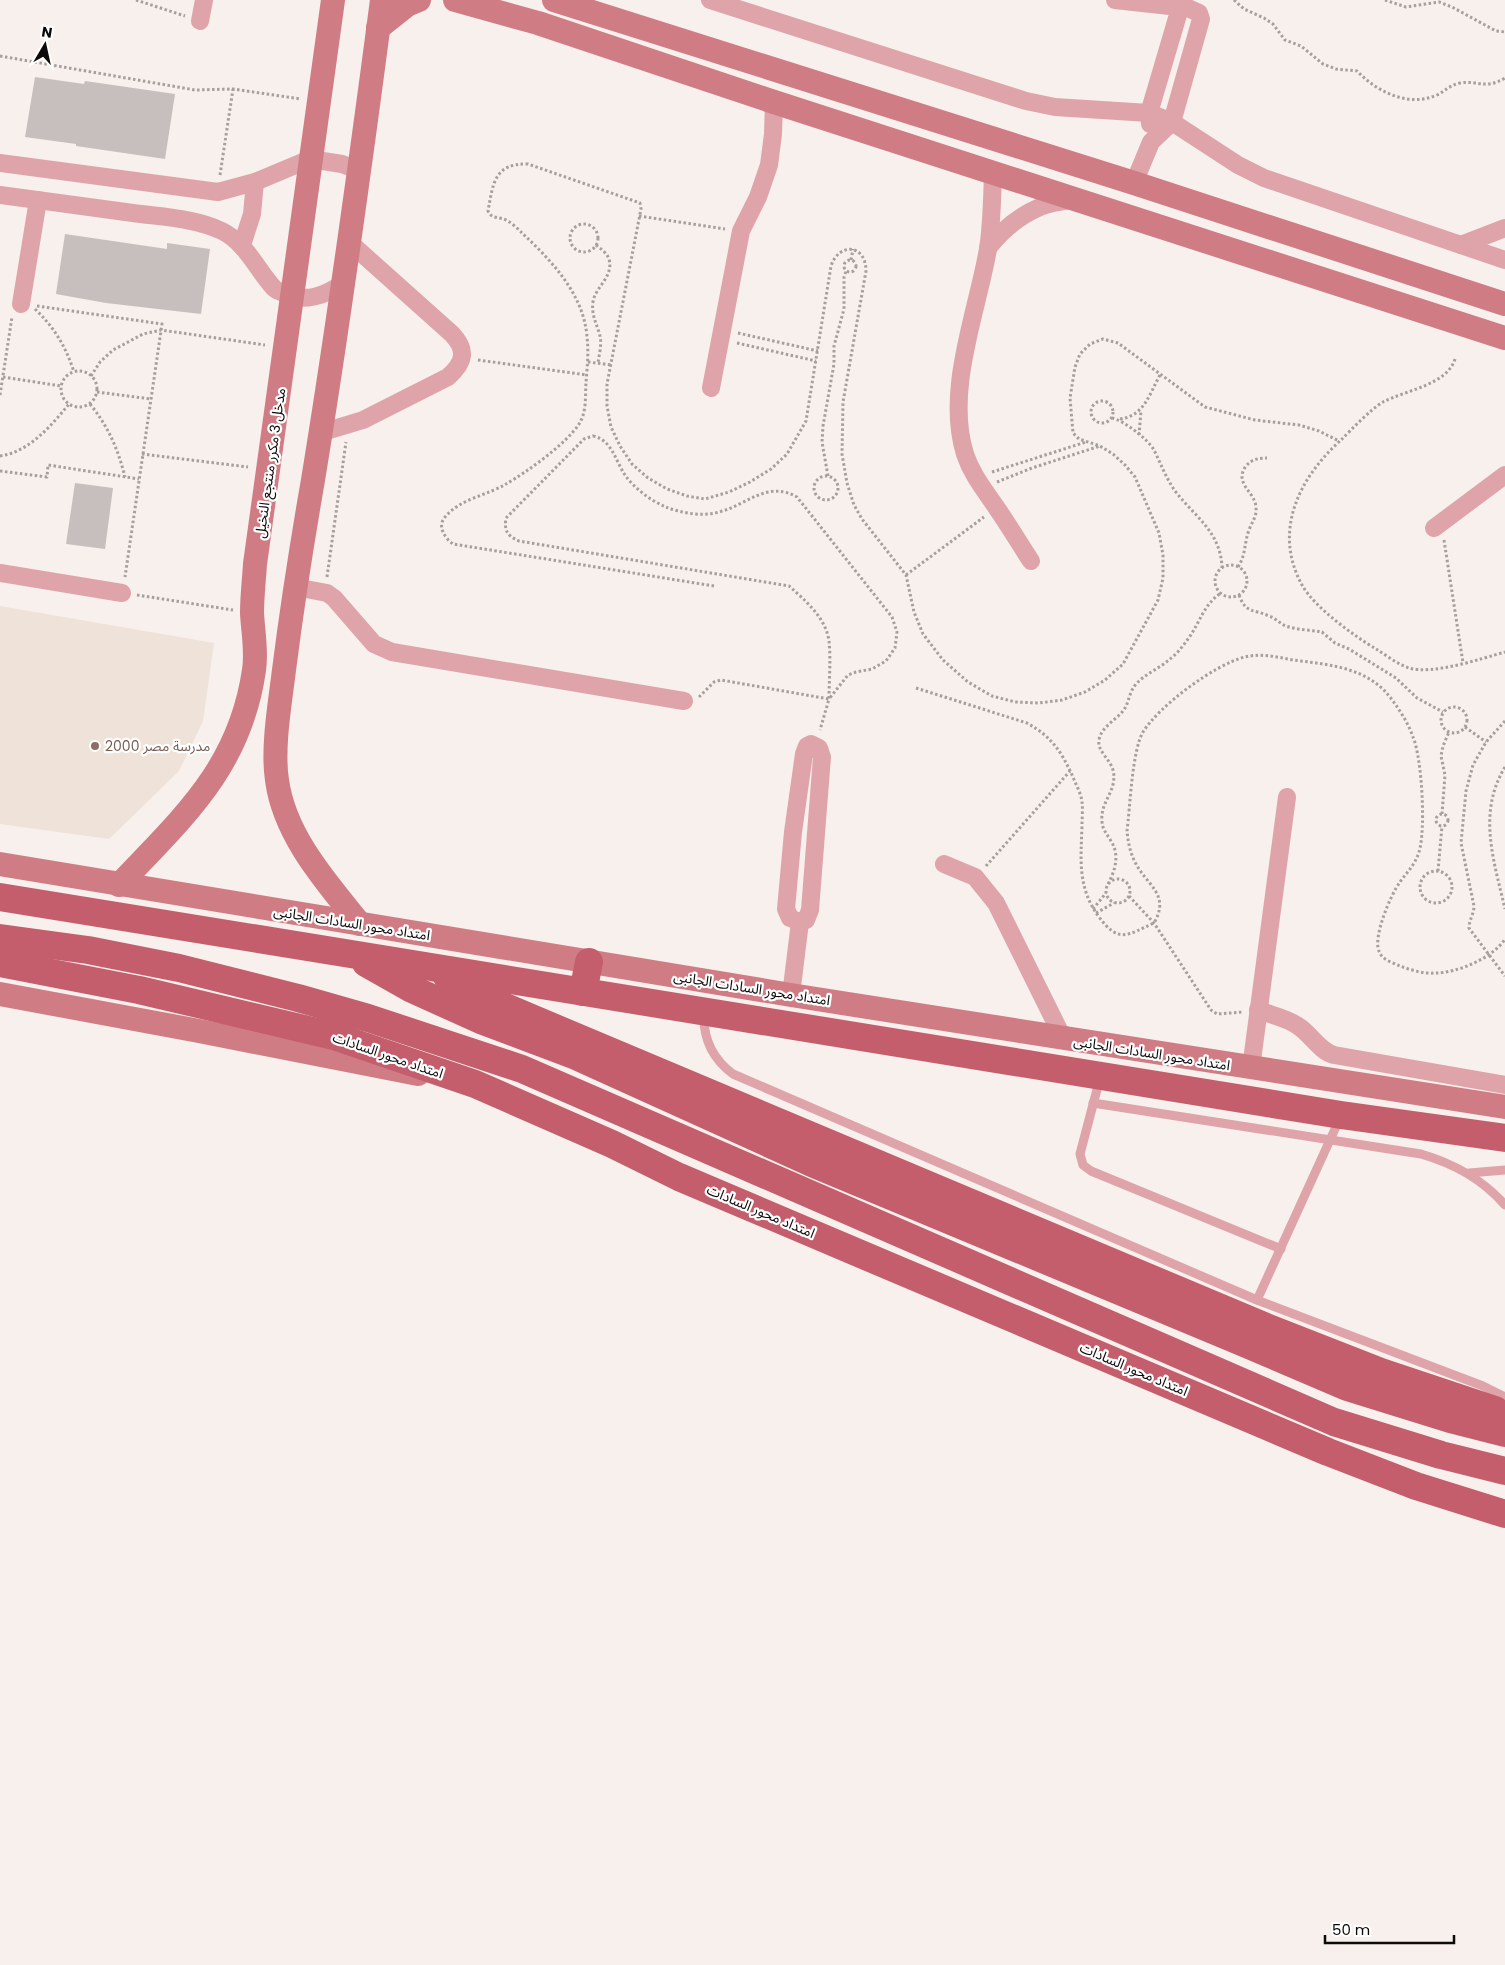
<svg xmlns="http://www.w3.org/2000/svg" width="1505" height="1965" font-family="Poppins,'Noto Sans Arabic',sans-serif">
<rect width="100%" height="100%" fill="#f7f0ec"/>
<path fill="#efe2d9" d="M0,606L214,643L203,721L179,771L109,839L0,824Z"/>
<g fill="#c7bfbe">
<path d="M35,77L84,84L85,81L175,94L165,159L76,146V144L25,137Z"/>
<path d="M65,234L167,249V243L210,249L201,314L106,303L56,294Z"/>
<path d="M75,483L113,488L105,549L66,544Z"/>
</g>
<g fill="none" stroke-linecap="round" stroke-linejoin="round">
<g stroke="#a5a09d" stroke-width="3" stroke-dasharray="2.5 2.5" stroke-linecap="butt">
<path d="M136,0L185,16"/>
<path d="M1234,0L1244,9L1264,18L1273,24L1285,40L1301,46L1323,64L1336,69L1357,71C1376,91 1408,108 1437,95C1445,91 1450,85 1460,83C1479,80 1485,90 1505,78"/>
<path d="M1385,0L1406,7L1439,2L1452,7L1496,31L1505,32"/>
<path d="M0,56L195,90L233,89L301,99"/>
<path d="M220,175L233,89"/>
<path d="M639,216L725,229"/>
<circle cx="584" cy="238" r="14"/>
<path d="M596,245C601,249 607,253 609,259C614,277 595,287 593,302C591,315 597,324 600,336C602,344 599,355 598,363"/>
<path d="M851,260L853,249"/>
<circle cx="850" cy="266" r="6"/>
<path d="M37,306L162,324L125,577"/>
<path d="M35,309C54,327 66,347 74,372"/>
<path d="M738,333L818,351"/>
<path d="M737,343L816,361"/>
<path d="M1455,359C1447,385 1406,390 1383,402C1371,409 1352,429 1341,440C1300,477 1272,530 1302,585C1315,608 1353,635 1376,649C1386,655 1397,664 1409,668C1433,675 1480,659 1505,652"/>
<path d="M478,360L587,375"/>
<path d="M588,362L612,365"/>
<circle cx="79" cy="389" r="18"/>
<path d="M91,376L100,362L113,350L143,334L161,330L265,345"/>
<path d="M3,377L61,386"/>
<path d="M97,392L151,399"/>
<path d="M0,395L12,317"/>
<circle cx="1102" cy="412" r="11"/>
<path d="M90,404C108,426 118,449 125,477"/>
<path d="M1112,418C1123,420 1148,439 1154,450C1161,464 1166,478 1175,491C1195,517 1221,532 1222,568"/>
<path d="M1120,419C1144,416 1149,395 1160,375"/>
<path d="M1139,435L1141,411"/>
<path d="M593,436C612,440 615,460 625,475C634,488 651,501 666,507C681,513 703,517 719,512C747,505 767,480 797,497L892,617L897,632L895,648L886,661L872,669L856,672L848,675L829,699C829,680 831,660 829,641C826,618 805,600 789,586L519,541C507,536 504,530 506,518L584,439Z"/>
<path d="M142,454L248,467"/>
<path d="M0,456C29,452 51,426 69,404"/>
<path d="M0,471L47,477L48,465L139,479"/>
<path d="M992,472L1086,442"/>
<circle cx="826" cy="488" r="12"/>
<path d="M828,476L822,442L823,426L834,364V346L844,309V277L846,271"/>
<path d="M997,482L1032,468L1100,446"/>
<path d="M1444,540L1463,663"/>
<circle cx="1231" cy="581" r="16"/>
<path d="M1238,567C1246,555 1244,543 1249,530C1252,522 1257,516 1256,508C1256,492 1233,484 1246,466C1252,459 1259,458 1267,458"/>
<path d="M906,575L984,517"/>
<path d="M327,577L346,442"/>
<path d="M714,586L453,544C445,538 436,526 446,516C460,499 488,495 506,484C527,472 566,444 579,424C587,412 585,396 586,383C587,368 589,352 587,337C584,295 552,261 522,233C518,229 513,224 508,221C500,216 492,220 488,211C493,184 494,163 528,164L640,203L641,209L607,384V406L611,427L620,446L632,464L648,478L667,489L687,496L705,499L729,492L750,482L771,469L787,454L806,421L831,266C839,242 866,244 866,271L843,402L842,454L847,483L854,505L862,519L906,575L914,612L923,634L943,660L968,682L992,696L1015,702L1039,703L1062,700L1085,692L1105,680L1123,664L1158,600L1163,578V555L1159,533L1135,477L1125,465L1113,454L1100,446L1079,439L1073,433L1070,398L1075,367L1080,354L1090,344L1103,339L1118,343L1205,407L1255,420L1299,425L1319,431L1339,441"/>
<path d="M137,595L233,610"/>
<path d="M1239,595C1246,614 1254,609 1269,616C1276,618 1280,624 1286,626C1297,630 1311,630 1322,632L1335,643L1349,649L1396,678L1417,698L1443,712"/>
<path d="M916,688L1027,723C1052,737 1061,751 1073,777C1076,785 1081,793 1082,802C1083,809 1082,818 1082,825C1081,860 1077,887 1099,917C1119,944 1127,935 1154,923C1171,894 1146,885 1135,862C1130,852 1128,842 1127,831C1130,808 1132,751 1143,732C1159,706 1215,664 1245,657C1261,653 1277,657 1293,660C1331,665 1369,667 1393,701C1401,712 1409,725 1413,737C1422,758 1426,830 1419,852C1415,865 1407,872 1400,882C1391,894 1371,940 1380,953C1383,960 1393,963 1400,966C1411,970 1423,974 1435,973C1457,973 1493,958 1505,939"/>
<path d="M699,697L714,682L721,680L829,699L820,730"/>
<circle cx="1454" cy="720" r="13"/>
<path d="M1505,721L1486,742L1473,765L1466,791L1461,843L1474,906C1474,914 1469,920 1469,928L1505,976"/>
<path d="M1465,727L1486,742"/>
<path d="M1505,767C1477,813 1494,861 1505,909"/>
<circle cx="1442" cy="820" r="6"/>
<path d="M1442,814L1445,775L1441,756L1443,746L1449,732"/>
<path d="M986,866L1070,771"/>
<circle cx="1436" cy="887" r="16"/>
<path d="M1438,871L1442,826"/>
<circle cx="1118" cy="891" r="12"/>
<path d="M1108,884C1115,871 1120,855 1111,841C1107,834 1102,829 1102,821C1100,801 1118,791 1113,770C1110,759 1097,751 1099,740C1101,727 1116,720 1123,711C1129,704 1128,694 1136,684C1145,674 1160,668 1170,659C1177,654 1183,646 1188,639C1200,623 1203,605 1221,593"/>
<path d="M1129,896L1154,923L1211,1010L1217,1014L1243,1012"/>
<path d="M1093,909L1106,893"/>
<path d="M1096,913L1114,903"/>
</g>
<g stroke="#dea4a9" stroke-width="9">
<path d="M704,1014C703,1039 713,1059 733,1074L1257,1300L1483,1386L1505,1397"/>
<path d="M1100,1078L1080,1154L1083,1165L1091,1171L1281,1249"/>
<path d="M1093,1103L1421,1154C1455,1164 1482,1179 1505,1205"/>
<path d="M1469,1173L1505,1170"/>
<path d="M1257,1300L1340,1118"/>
</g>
<g stroke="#dea4a9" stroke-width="18">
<path d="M710,0L1026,101L1055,107L1149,113L1172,122L1238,165L1264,178L1505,260"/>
<path d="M1115,0L1188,8L1199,13L1201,19L1172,122L1151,142L1134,183"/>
<path d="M200,21L204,0"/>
<path d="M1150,124L1149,113L1180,8"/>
<path d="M0,163L218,192L255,182L310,159L342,164L358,170"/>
<path d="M993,173C992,198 992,224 988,249C977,313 945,390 965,454C972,475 984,489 996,507C1008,524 1019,543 1031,561"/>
<path d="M0,195C44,201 88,207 133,213C162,217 195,218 222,231C246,243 256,268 273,287C276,291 282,292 286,294C307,303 326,295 343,283"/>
<path d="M242,245L252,214L255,182"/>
<path d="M1461,245L1505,228"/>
<path d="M988,248C1002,230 1019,216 1040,207C1050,202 1063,202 1074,199"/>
<path d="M21,304L38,200"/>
<path d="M711,388L741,231L758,197L769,165L773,134L774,102"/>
<path d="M320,433L363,420L448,377C465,362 467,350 452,334L348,241"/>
<path d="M1434,528L1505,475"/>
<path d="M0,573L122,593"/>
<path d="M295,587L327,593L334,598L374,644L392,652L684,701"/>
<path d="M811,744L819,748L822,757L810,910L806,920L800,922L790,918L786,909L793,832L804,754L807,746Z"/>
<path d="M944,864L975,877L996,903L1063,1038"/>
<path d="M791,995L800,922"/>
<path d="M1258,1010C1271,1015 1287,1018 1298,1026C1311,1034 1319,1051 1334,1055L1505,1085"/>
<path d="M1251,1068L1287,797"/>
</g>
<g stroke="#d07c85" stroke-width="24">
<path d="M455,0L538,23L774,102L1505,338"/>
<path d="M554,0L1134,183L1505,304"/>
<path d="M378,28L407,5L419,0"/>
<path d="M0,864L791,995L1505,1107"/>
<path d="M119,885C183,817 240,768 254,670C257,651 253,632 252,613C252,597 254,580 255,564L333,0"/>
<path d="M360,924C326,882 284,835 277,780C272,748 280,703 284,670C292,607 302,543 313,480C339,321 361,160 382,0"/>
<path d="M0,994L199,1031L418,1074"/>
</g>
<g stroke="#c45e6c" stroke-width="28">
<path d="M0,897L1341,1115L1505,1138"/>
<path d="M0,938L88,950L179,968L298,998L368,1018L522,1069L1334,1422L1441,1455L1505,1471"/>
<path d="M0,963L139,990L334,1036L475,1084L612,1144L679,1177L1328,1452L1416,1486L1505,1514"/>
<path d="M366,963L412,989L483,1021L576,1056L812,1163L1242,1342L1347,1387L1450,1419L1505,1433"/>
<path d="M446,975L484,997L505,1007L1266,1327L1381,1372L1495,1410L1505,1417"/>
<path d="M583,992L589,962"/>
</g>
</g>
<circle fill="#8d6e63" stroke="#fff" stroke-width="2" cx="95" cy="746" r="5"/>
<g text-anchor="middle" stroke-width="4.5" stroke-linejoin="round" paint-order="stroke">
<g font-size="14" fill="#0d0b09" stroke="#fff">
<text transform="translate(270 463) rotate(-82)" y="5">مدخل 3 مكرر منتجع النخيل</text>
<text transform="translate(352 923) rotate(9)" y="5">امتداد محور السادات الجانبى</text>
<text transform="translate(752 988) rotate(9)" y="5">امتداد محور السادات الجانبى</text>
<text transform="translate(1152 1053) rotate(9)" y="5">امتداد محور السادات الجانبى</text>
<text transform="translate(388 1055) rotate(19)" y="5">امتداد محور السادات</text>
<text transform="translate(761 1211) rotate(23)" y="5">امتداد محور السادات</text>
<text transform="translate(1134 1369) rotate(23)" y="5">امتداد محور السادات</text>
</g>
<g font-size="14" fill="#785e54" stroke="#fff" text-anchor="start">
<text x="105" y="751">مدرسة مصر 2000</text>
</g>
</g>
<g transform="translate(45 45) rotate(9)" stroke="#ffffff" stroke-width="4" paint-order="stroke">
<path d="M0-4L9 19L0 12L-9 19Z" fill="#0d0b09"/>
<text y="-8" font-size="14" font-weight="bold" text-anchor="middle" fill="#0d0b09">N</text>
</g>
<path d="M1325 1935v8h129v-8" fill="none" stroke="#0d0b09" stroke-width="2.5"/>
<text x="1332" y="1935" font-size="15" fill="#0d0b09" stroke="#ffffff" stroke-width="4" paint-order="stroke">50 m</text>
</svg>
